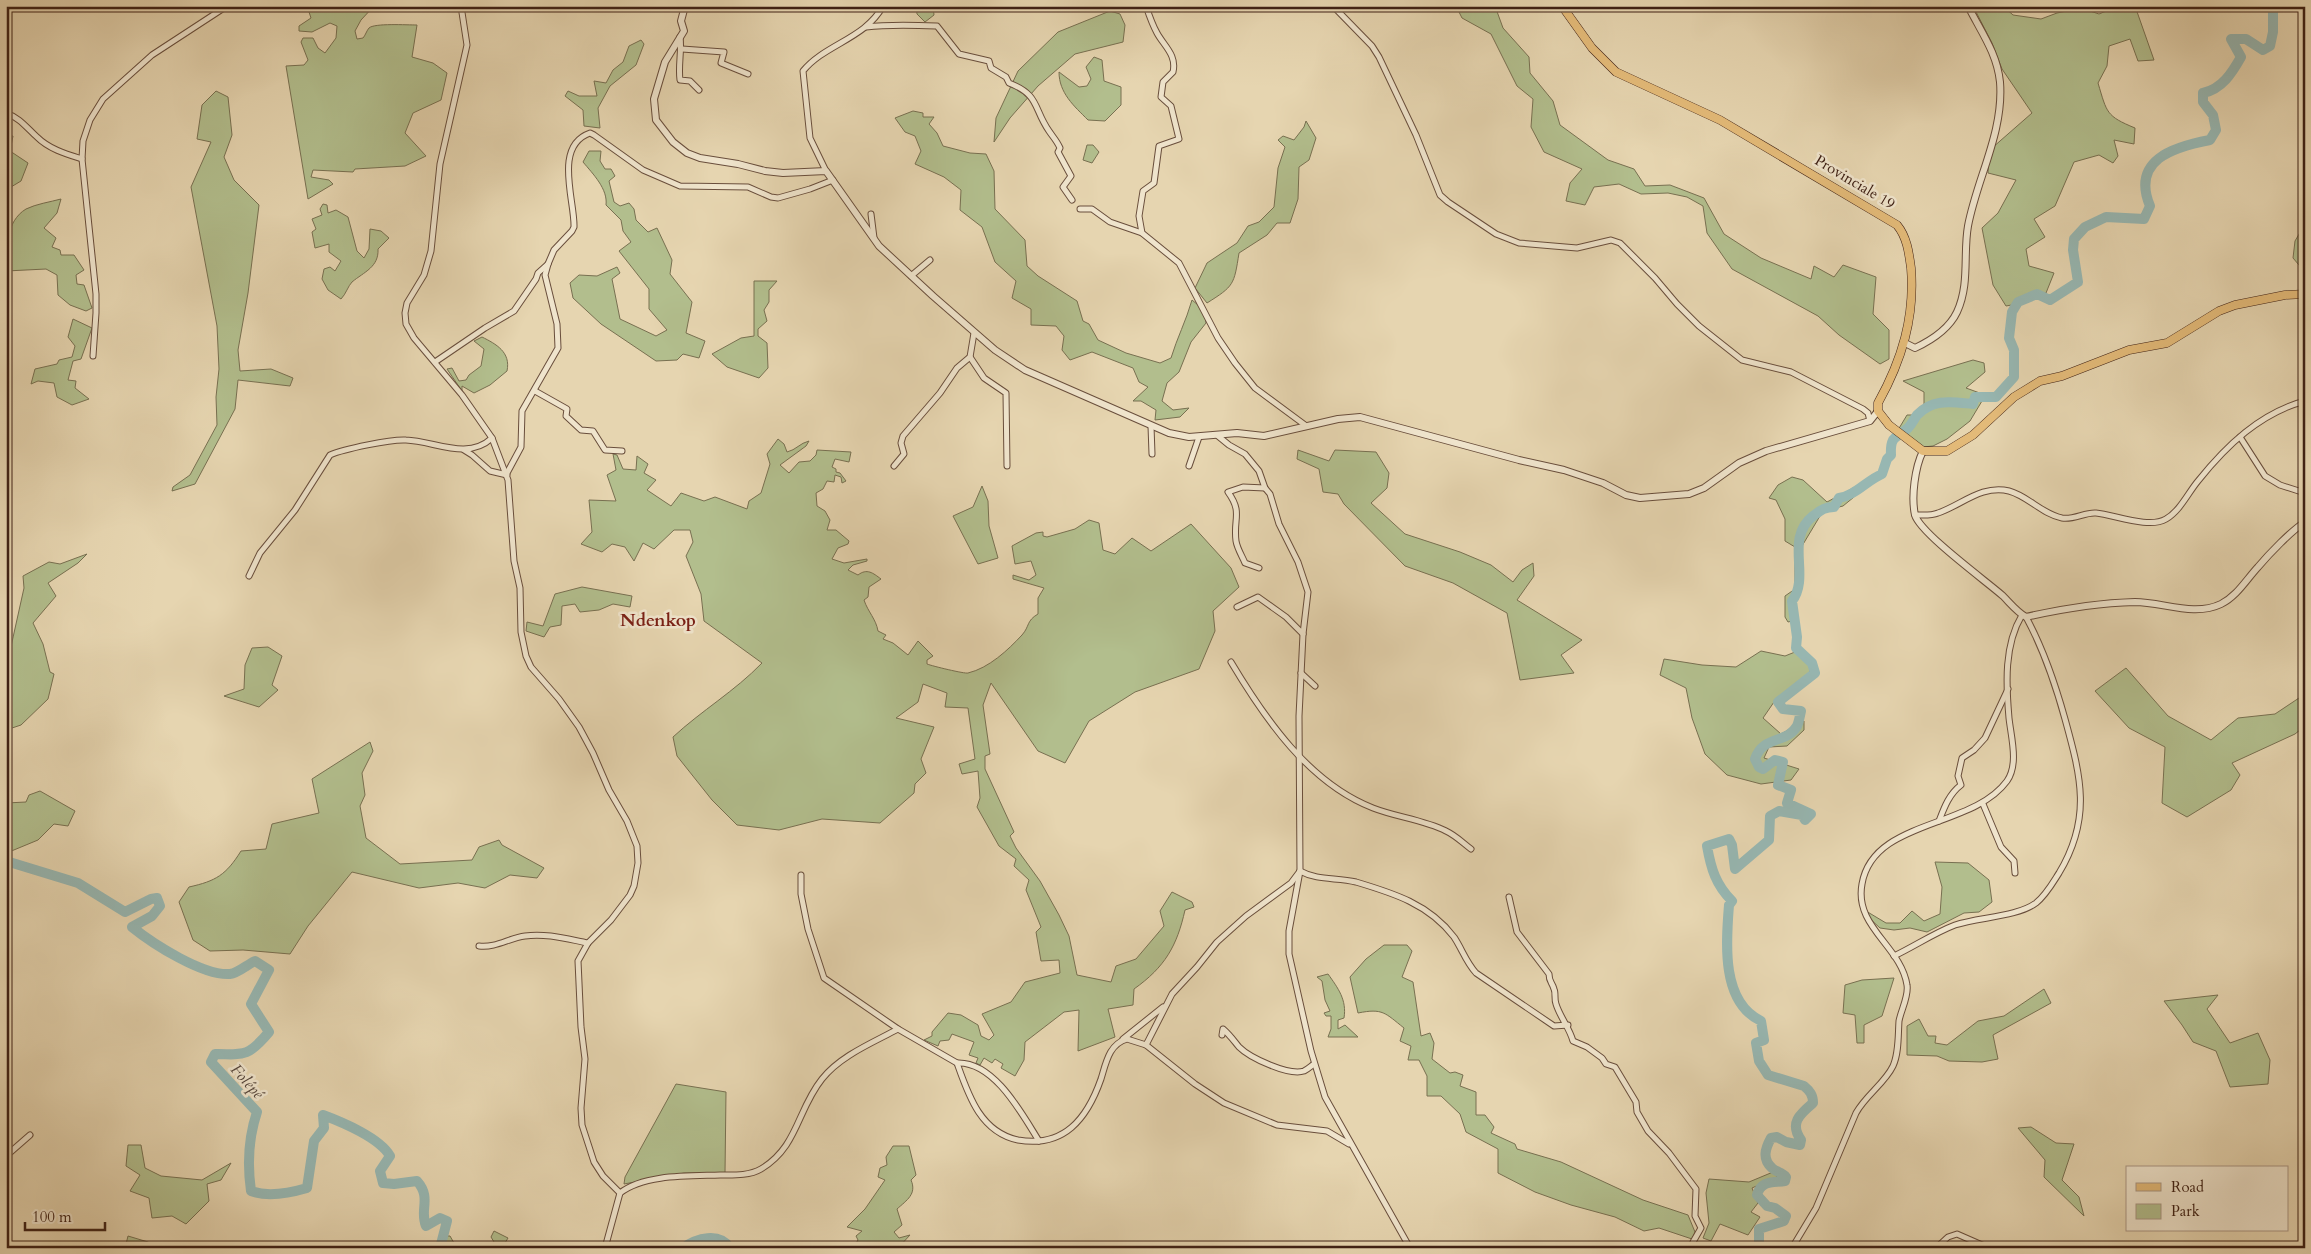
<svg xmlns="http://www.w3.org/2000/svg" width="2311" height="1254" font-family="Cardo,serif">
<rect width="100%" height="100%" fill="#e6d5b0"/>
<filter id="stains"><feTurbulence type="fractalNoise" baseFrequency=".004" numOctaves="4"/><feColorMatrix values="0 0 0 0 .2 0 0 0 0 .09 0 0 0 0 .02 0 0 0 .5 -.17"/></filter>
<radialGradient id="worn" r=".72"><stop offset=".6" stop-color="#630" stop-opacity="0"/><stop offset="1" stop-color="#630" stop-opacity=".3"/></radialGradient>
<g fill="#b2be8d" stroke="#787051">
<path d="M307,6H374L361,20L355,31L357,39L363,38C365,36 367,30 369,28C374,23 407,25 417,25L412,57L433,63L447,73L441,100L413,113L405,133L426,156L405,166L355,169L353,172L313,170L311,177L329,180L333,184L308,199L286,66L304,65L308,60L301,42L303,38H313L318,48L325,53L336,38L337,26L330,23L312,32L299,31V26L311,18Z"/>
<path d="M916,6H933L934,15L925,22L917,14Z"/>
<path d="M1456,6H1495L1503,28L1529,57L1530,73L1553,101L1560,125L1608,160L1634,169L1645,186L1670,185L1704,198L1724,234L1761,258L1811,279L1814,266L1834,277L1843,265L1876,277L1873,314L1889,330V359L1880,364L1839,335L1818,316L1732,269L1707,233L1703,206L1687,197L1668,193L1641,194L1619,184L1594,187L1585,205L1566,201L1570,183L1582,169L1544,152L1531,127L1533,99L1517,86L1491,34L1462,18Z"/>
<path d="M1973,6H2003L2013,15L2041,19L2057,13L2081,8L2099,14L2118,6H2135L2154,60L2138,61L2130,39L2109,46L2107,66L2098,83C2107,113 2106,116 2135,128L2134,144L2114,140L2118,156L2113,163L2099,155L2074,162L2055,206L2034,219L2045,237L2026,249L2029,266L2054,273L2046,293L2028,302L2006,306L1993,285L1982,228L1998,213L2016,180L1988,173L1989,155L1992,148L2032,113L2002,69L1992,43Z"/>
<path d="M1110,11L1120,14L1125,25L1123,42L1075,54L1038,86L1010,118L994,142L996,118L1018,71L1058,32Z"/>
<path d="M641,40L644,44L636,65L610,86L598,108L600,128L584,126L583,110L565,96L568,91L579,96H597L594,81L606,83L613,70L623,62L629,46Z"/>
<path d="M1094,57L1102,60L1104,81L1121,87V105L1105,121L1088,120C1074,106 1059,93 1059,72L1079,87L1087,86L1091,79L1086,67Z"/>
<path d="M216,91L228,97L232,135L224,157L234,180L259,205L248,293L238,350L240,371L271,369L293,378L290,386L238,380L235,409L195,484L172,491L173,487L190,475L217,425L216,397L219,369L217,326L191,187L211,142L197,139L202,105Z"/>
<path d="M913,111L923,113V117H934L929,124L937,133L943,146L970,153L986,154L994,171L995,209L1025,240L1027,266L1038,276L1077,301L1083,321L1089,324L1098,340L1126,353L1160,363L1171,358C1177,338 1186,321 1192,300L1204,310L1206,323L1191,342L1179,372L1167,383L1162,401L1173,410L1189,408L1180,417L1155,420L1156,410L1141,401H1133L1148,387L1139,382L1133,368L1092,352L1070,360L1062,350L1064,336L1056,326L1031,325V309L1012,298L1016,281L995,262L982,227L960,210L961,190L944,177L915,164L921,151L915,136L905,132L895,118Z"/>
<path d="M1306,121L1316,138L1309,160L1299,167L1298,199L1290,223H1277L1267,235L1239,253C1234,285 1234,286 1207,303L1195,288L1207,263L1237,243L1248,226L1259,222L1274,207L1278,168L1285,147L1278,140L1283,136L1294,140L1304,127Z"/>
<path d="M6,136H13L10,151L28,163L21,181L6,190Z"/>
<path d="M1087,145H1093L1099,152L1092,163L1083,160Z"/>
<path d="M589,151H601L600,161L605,169H611L615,176L609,181L614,202L620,206L629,203L634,209L636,220L648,232L657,228L672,260L670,274L692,302L686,333L705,341L699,358L683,354L677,360L656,361L601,324L573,298L570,283L579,275L597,276L617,267L620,273L612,279L620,319L656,336L667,330L649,309V289L619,251L631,242L623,231L621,220L606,205C608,189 593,174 583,162Z"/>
<path d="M61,199L57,213L44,228L56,238L52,247L60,250L61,255H74L84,270L76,275L77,284L84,285L92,308L86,311L70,305L58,295L57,275L46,269L6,271C5,250 6,221 26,209C36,204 50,202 61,199Z"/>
<path d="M323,204L327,205L328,213L336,210L348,217L357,251L364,258L369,249L370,229L381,231L389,238L378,249C379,267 364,272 352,282C348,286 346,294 341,299L328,290L322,279L324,269L330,267L335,271L341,261L329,252V244L315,248L312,232L316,229L312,219L322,215L320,209Z"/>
<path d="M2305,224V272L2293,258L2295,241Z"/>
<path d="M754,281H777L769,290V302L764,310L767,321L758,329V336L767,343L768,368L759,378L727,367L712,354L741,338L754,336Z"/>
<path d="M73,319L92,328L81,359L73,361L68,380L76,381L75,388L89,399L72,405L57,397L54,383L38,381L31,384L35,369L57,364L59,360L72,357L75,346L68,337Z"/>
<path d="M482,337C496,344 511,352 507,371L490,385L474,393L462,386V391L447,369L452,368L459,381L466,380L469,375L481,366L484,349L474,341Z"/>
<path d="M1973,360L1984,363L1985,372L1966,388L1988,396L2006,391L1997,400L1982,401L1970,421L1947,439L1933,446L1923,447L1898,430L1907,415H1918L1924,405V392L1903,381Z"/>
<path d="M778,439L784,444L787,452C796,450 800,443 809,441L806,446L780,465L789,473L799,462L810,461L816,455L817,450L851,452L849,462L835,459L832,467L836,469V472L840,473L846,481L842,483L841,477L835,475L834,482L827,481L823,489L816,493L817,506L825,511L830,520L827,530H836L849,541L848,544L838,548L832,559L844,563L867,559V561L853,565L848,570L858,575C867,568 873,573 881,579L869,587L868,597L864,600C868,612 876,619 878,631L886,635L883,639L893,643L908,655L918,641L933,656L927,660V664C932,666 965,674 968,673C989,668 1008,650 1022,635C1030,626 1026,621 1038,614V598L1044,588L1013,579V575L1029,580L1036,575L1031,561L1015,564L1012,546L1036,533L1043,532V536L1047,537L1075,529L1089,520L1099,523L1103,550L1115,554L1132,538L1151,551L1191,524L1231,568L1239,587L1213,611L1215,631L1199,669L1135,692L1089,721L1065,763L1038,751L991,683L983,705L990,754L985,756V769L1014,832L1010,836L1016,848L1040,881L1059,915L1069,936L1077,975L1111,982L1116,966L1136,959L1164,926L1160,911L1172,892L1192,902L1194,907L1185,910C1177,946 1165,967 1134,989L1133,1005L1108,1009L1115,1037L1078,1051L1079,1010L1064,1012L1025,1042L1024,1060L1015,1076L1001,1068L1003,1064L995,1059L992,1063L984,1058L980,1065L976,1063L978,1058L969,1055L974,1042L952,1034L949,1040L940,1041L938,1046L924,1040L932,1036V1032L948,1013L961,1015L978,1025L981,1036L989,1040L994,1035L982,1014L1011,1002L1025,982L1060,973L1059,960L1041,961L1036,932L1041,927L1026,890L1029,880L1014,866L1016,859L999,846L977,807L980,798L978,771L962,774L959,764L975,759L968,708L945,707L947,693L923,684L918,702L896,718L934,727L921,759L926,773L915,784L914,793L880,823L822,819L779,830L737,825L712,800L677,756L673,737C701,711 735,691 762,663L704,621L701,594L686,556L693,542L690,530H674L654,549L643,543L634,561L625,547L612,544L602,552L581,544L592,532L589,500L616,501L607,475L616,470L613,454L617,455L623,469L636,470L637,456L648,464L644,473L656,480L647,490L671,506L681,493L704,501L715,497L747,509L749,501L761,493L770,464L767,454Z"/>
<path d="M1298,450L1329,461L1335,450L1376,452L1389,473L1387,488L1371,503L1405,534L1460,552L1491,565L1513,582L1522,570L1533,563L1534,576L1517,600L1582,640L1561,655L1574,673L1520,680L1507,613L1453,583L1405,566L1344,504L1338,494L1323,492L1319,469L1297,459Z"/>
<path d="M1792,477L1803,480L1827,502L1853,488L1854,497L1843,506L1823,511L1802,546L1796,594L1789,598L1791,608L1796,609V620L1788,622L1785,617V596L1795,589V547L1785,541V519L1776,500L1769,498L1778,485Z"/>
<path d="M982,486L988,501L989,526L998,558L978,564L953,516L973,507Z"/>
<path d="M87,554L78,563L48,583L56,596L33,623L43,644L50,672L54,674L48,699L21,725L6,730V669L24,588L23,576L49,562L60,564Z"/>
<path d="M582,587L632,596L630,607L613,604L599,610L580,612L575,604L562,606L561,625L550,627L544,637L526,631L527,622L543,626L555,594Z"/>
<path d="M268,647L282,656L272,685L278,690L259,707L224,696L244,689L245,665L252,648Z"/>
<path d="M1761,651L1785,656L1795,652L1810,664V673L1774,702L1763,718L1781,734L1804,721V730L1787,746L1769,747L1764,758L1799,769L1791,780L1761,784L1727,775L1705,754L1692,718L1686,688L1660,675L1664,659L1702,665L1736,667Z"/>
<path d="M2126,668L2168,716L2211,740L2238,718L2275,714L2305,694V726L2295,734L2232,763L2240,775L2231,790L2187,817L2162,803L2165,747L2129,728L2095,691Z"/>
<path d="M370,742L373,751L362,773L365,795L360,806L366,838L400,864L472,860L479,847L499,840L502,845L544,868L537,878L510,875L485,888L458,883L419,888L352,872L308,926L290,954L243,950L210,951L193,940L179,902L189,887C216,881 226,875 241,851L266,849L272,824L319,813L312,779Z"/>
<path d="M40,791L75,811L68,826L54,824L38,840L9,852L6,851V803L26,802L29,795Z"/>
<path d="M1935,862L1968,863L1989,880L1992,902L1979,912L1964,913L1927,932L1910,928L1894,930L1880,928L1868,917L1866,911L1886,923H1900L1912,911L1924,921L1940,914L1942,887Z"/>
<path d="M1384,945H1407L1412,951L1402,977L1413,982L1421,1036L1430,1033L1434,1043L1432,1059L1450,1073L1455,1072L1463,1075L1460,1086L1476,1092V1115H1485L1494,1127L1491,1133L1515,1144L1517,1149L1561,1162L1643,1200L1688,1215L1695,1232L1692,1239L1659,1228L1644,1231L1615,1217L1571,1205L1535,1192L1498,1173V1149L1466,1132L1460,1114L1441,1096H1427V1076L1419,1060H1408L1411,1046L1400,1041L1404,1028C1385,1013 1383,1008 1358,1013L1350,977L1366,959Z"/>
<path d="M1328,974C1338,988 1347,1000 1344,1018L1338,1020V1029L1345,1025L1358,1037H1328L1331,1029V1016H1326L1324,1013L1330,1011L1325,1000L1322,981L1317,977Z"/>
<path d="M1894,978L1882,1016L1864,1025V1043H1857L1855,1015L1843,1013L1845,985L1862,980Z"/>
<path d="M2044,989L2051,1003L1993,1035L1998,1059L1982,1062L1949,1061L1937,1056L1907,1055V1026L1919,1019L1928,1036H1936L1935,1043L1947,1045L1978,1021L2004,1016Z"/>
<path d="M2218,995L2207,1009L2230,1043L2258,1033L2270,1060L2268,1084L2230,1087L2216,1051L2193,1042L2182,1025L2164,1001Z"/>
<path d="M676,1084L726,1092L725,1173H684L624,1184L625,1177Z"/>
<path d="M2031,1127L2056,1143L2074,1144L2062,1180L2079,1197L2084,1216L2044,1177L2045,1160L2018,1128Z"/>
<path d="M128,1145H141L145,1168L161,1176L202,1180L231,1163L221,1180L207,1184L209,1201L186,1224L172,1216L152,1218L149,1198L130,1191L140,1175L126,1166Z"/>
<path d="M893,1146H909L916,1175L911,1180C917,1194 907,1200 897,1209L902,1225L894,1232L899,1238L910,1235L898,1248H853L858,1240L856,1236L862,1231L847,1227L865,1209L885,1180L878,1177L880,1168L887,1165L886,1157Z"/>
<path d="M1773,1172L1781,1175L1752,1188L1758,1203L1751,1212L1760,1217L1748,1235L1720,1224L1711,1241L1703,1238L1709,1223L1706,1193L1709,1179L1749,1182Z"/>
<path d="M494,1231L508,1238L502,1248H492L494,1242L491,1237Z"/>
<path d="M128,1236L148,1242L156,1248H125Z"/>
<path d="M443,1236H450L454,1243L481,1245L489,1248H441Z"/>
</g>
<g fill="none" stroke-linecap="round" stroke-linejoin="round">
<g stroke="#97b7b2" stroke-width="10">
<path d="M6,861L78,883L125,912L151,899L157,898L160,906L152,916L132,927C153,944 203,976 230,974C238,973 248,964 255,961L269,970L251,1004L269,1032C249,1056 245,1055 215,1054L211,1062L257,1112C248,1139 247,1163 251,1191C267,1197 290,1193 307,1188L314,1141L324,1128L323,1115C342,1122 380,1138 390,1156L380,1171L383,1183L394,1184L417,1181C432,1198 419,1210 426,1226L440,1218L447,1221L440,1248"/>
<path d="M683,1248C697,1238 719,1232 730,1248"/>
<path d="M1759,1248V1229L1784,1221L1786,1216L1775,1208L1767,1206L1757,1195C1761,1180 1773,1183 1785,1181L1786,1177C1782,1172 1776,1172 1772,1168C1762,1159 1765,1149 1771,1138L1777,1137L1786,1142L1800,1145L1801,1140C1789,1123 1800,1114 1813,1103C1813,1095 1810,1091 1804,1086L1768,1075L1759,1061L1756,1043L1764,1040L1761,1021C1721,1002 1726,943 1729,905L1732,901C1716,885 1711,869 1707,846L1729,839L1732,845L1735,869L1769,840L1770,816L1779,811L1802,815L1805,820L1811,814L1787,803L1791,790L1778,785L1783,762L1775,760L1763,769L1759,767L1755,759C1763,735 1787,744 1797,726C1799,722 1800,715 1801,711L1783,709L1778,702L1815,673L1812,663L1796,648L1797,637L1792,601C1811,576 1784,539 1813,516C1820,511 1824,507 1834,507L1839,498C1856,495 1866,481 1882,474L1887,459L1891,455C1890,435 1896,439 1908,428C1912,424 1914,419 1917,415C1933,398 1952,402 1973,404L1975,397H1996L2014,377V350L2009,338L2012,312L2018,302L2037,294L2050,300L2078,282L2073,250L2074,239L2085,227L2106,217L2144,219L2150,206C2131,160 2173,147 2210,140L2216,130L2213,115L2203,102V93C2222,89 2232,73 2241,57L2231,39H2246L2263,50L2270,46L2273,32V6"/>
</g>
<g stroke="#694e3c" stroke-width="7">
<g id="minor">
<path d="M461,6L467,45L440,164L431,251L424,275L407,303L405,313L406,324L414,338L462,395L492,438L508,480L514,561L520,588L521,632L526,656L531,667L559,699L579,727L593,753L609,790L627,821L637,846L638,863L634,886L630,895L611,920L588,943L578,961L581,1027L585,1059L581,1108L582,1125L594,1162L603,1176L620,1193L605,1248"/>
<path d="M1146,6C1149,15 1152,24 1157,33C1164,46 1177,55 1173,72L1163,82L1161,97L1171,106L1179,139L1159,146L1154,183L1143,191L1139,216L1142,233L1179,263L1218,338L1235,363L1255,388L1305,425"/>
<path d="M1333,6L1372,46L1379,57L1416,135L1440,195L1448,202L1496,234L1519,243L1577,248L1611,240L1620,243L1655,278L1677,304L1699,326L1742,360L1791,372L1863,409L1868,413L1870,421"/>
<path d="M866,27C890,24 913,25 937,26L959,54L989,61L991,68L1006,77L1009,83C1040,95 1033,108 1049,131C1053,137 1057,141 1060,148L1058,152L1071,176L1063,187L1072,200"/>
<path d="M680,37C682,51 678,65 680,80L690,81L699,90"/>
<path d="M682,49L724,52L721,63L748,74"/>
<path d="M6,113C20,118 26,127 37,137C49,149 66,154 82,159"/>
<path d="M826,171L810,138L803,71C825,44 865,39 883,6"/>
<path d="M1080,209H1092L1110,222L1142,233"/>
<path d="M871,214L874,238"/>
<path d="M911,276L930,260"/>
<path d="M93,356L96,313V294L82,159L83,141L90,120L103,99L152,55L227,6"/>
<path d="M970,357L984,378L1006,393L1007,466"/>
<path d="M435,362L485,328L514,311L536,279L538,273L548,264"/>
<path d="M535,391L567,409L566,416L581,430L593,431L605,450L622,451"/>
<path d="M1151,426L1152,454"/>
<path d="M1218,436L1229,445L1245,454L1259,471L1265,488L1270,494L1279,524L1298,562L1308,592L1303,634L1299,716L1300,871L1289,931V954L1311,1051L1325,1097L1410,1248"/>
<path d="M2240,437L2265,476L2280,485L2305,493"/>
<path d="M464,450L472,455L490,471L507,475"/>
<path d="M894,466L904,454L901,443L903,436L940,393L957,368L970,357L974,333"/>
<path d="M1189,466L1199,437"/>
<path d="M507,473L521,447L522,411L558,348L557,324L545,275L548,264L554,250L572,231L574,227C575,201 553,146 590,133L594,135L643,170L680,186L748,187L771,197L778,198L810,189L833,180"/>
<path d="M1915,515C1923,515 1931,516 1938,513C1960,506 1982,484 2009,491C2028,496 2042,514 2062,518C2074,520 2085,512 2096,513C2115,515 2149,529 2166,519C2180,511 2188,493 2198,481C2226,446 2260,413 2305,401"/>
<path d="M1259,568L1245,563C1242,556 1237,548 1236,541C1233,518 1243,513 1228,492L1243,487L1265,488"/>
<path d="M249,576L260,553L295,510L330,455C344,449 391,439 406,440C435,441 467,461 492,438"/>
<path d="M1237,607L1258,597L1286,617L1303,634"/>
<path d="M1231,662C1265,719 1309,783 1373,808C1396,817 1424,820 1446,831C1455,835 1463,843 1471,849"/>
<path d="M1301,673L1315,686"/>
<path d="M1983,804L2001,847L2014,861L2015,873"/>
<path d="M1939,821C1944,808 1949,794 1961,785L1958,776L1962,758L1974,750L1985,738L2008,689"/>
<path d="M1300,871C1318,881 1337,877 1356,882C1393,893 1429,904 1454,937C1462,949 1466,962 1476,973L1554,1026L1568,1025"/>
<path d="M801,875V894L808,929L824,978L898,1029"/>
<path d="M1509,897L1517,932L1549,974C1549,982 1552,982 1554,989C1556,993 1554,999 1556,1004C1560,1017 1569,1027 1573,1041L1587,1047L1602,1058L1606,1064L1615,1067L1636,1102L1637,1112L1648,1131L1669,1153L1696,1189L1695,1216L1701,1228L1693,1242V1248"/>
<path d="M479,946C496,948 509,938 525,936C546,933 567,939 588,943"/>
<path d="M1894,956C1915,946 1934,933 1955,925C1979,917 2017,917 2036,903C2046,895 2052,884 2059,873C2092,818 2081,777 2065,719C2055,683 2044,650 2026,617"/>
<path d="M1222,1035L1223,1029C1230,1035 1234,1041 1239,1047C1250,1058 1289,1076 1304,1071C1308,1069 1311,1066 1314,1064"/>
<path d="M1123,1039L1163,1007"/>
<path d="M1146,1045L1195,1084L1224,1103L1277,1125L1327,1131L1349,1144"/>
<path d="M957,1063C994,1061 1022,1114 1039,1141"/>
<path d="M6,1156L30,1135"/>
<path d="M620,1193C644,1174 690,1176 720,1175C733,1175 749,1176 761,1169C798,1147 797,1110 822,1079C840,1056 872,1043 898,1029L957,1063C968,1094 980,1132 1018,1140C1064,1148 1087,1119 1101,1079C1106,1063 1109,1044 1127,1039L1146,1045L1172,994L1197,967L1217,942L1246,916L1291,883L1300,871"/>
<path d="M1792,1248L1816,1208L1856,1113C1866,1095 1885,1083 1893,1066C1899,1053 1898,1035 1899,1021C1901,1010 1909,996 1907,985C1901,946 1854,927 1862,884C1873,819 1972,829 2007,781C2019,764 2011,737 2009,718C2006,684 2004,645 2022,615"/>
<path d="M1936,1248L1948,1237L1957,1234L1989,1248"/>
</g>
</g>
<g stroke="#694e3c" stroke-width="8">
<g id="tertiary">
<path d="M685,6L681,21L684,31L665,62L654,99L656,120L673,142L687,153L700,158L738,164L765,171L783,173L826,171L879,246L933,296L995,350L1025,370L1169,433L1189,437L1237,433L1264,436L1338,419L1360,417L1519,460L1564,470L1603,483L1626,495L1640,498L1689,494L1704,488L1739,463L1766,451L1870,421L1878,411"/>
<path d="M1905,343L1915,348C1932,340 1949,329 1957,312C1970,284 1963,254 1968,226C1977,178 2004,132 2000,82C1997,53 1981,32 1968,6"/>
<path d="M1923,451C1915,467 1911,497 1915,515C1920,533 1986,581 2003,596C2010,603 2017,612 2026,617C2061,609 2098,603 2135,602C2163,602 2194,617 2221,604C2237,596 2246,580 2258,567C2269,554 2291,531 2305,522"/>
</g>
</g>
<g stroke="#3f2115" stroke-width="9">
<path id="primary" d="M1562,6L1592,48L1616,72L1720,120L1897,225C1907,237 1909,253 1911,268C1915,317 1902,360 1878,403V411L1889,425L1923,451H1947L1973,435L2014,397L2040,381L2062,376L2129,350L2167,343L2219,311L2235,305L2285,295L2305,294"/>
</g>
<use href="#minor" stroke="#efe4cc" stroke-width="5"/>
<use href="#tertiary" stroke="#efe4cc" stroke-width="6"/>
<use href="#primary" stroke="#e3ba78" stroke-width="8"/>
</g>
<g text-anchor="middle" stroke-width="5" stroke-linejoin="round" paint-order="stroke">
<g font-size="15" fill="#3f2115" stroke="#efe4cc">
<text transform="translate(1855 182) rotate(31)" y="5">Provinciale 19</text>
</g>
<g font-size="16" font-style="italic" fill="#55463c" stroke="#efe4cc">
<text transform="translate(248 1081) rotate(48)" y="6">Folépé</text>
</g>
<g font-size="18" font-weight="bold" fill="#7a1f14" stroke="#efe4cc">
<text x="658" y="626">Ndenkop</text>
</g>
</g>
<rect width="2311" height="1254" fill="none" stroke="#e6d5b0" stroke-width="25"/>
<rect x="8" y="8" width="2296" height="1239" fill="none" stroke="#3f2115" stroke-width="2.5"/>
<rect x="12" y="12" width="2286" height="1229" fill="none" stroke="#3f2115"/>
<rect x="2126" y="1166" width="162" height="65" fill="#efe4cc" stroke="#a99683"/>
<rect x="2136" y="1183" width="25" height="8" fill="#e3ba78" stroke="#a99683"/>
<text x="2171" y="1192" font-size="15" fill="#3f2115">Road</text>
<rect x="2136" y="1204" width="25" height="15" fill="#b2be8d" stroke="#a99683"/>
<text x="2171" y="1216" font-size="15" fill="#3f2115">Park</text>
<path d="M25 1222v8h80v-8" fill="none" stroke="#3f2115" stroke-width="2.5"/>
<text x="32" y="1222" font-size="15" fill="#3f2115" stroke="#efe4cc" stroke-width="4" paint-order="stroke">100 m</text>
<rect width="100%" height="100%" filter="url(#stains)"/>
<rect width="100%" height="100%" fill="url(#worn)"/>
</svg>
